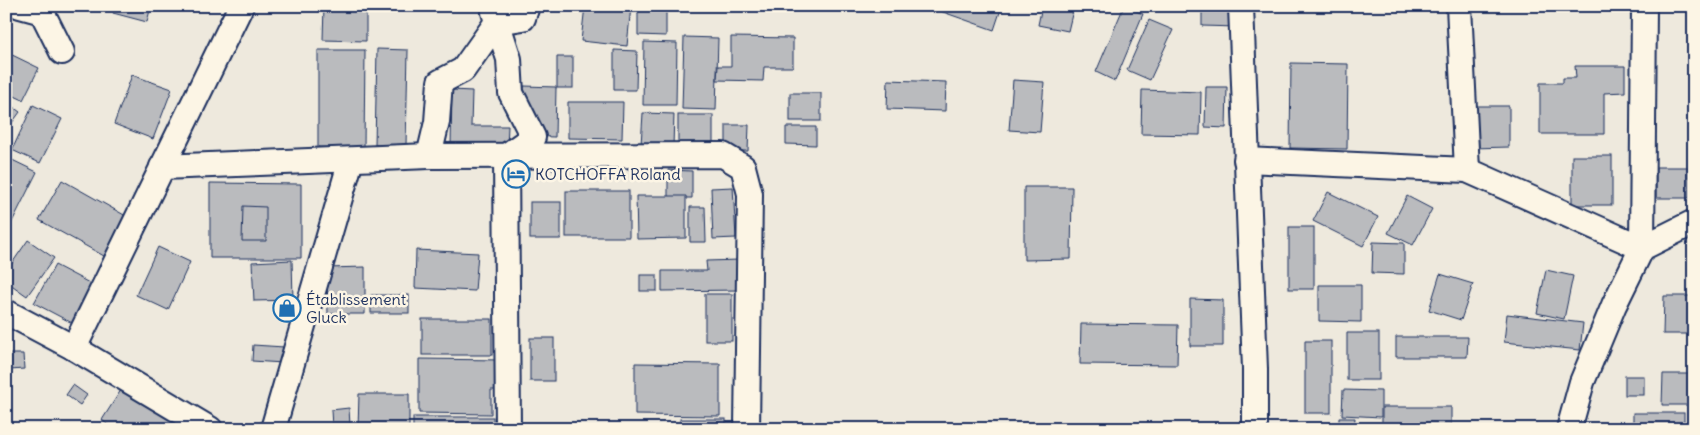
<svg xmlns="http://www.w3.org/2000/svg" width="1700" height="435" font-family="Delius,sans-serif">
<rect width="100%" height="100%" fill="#eee9dd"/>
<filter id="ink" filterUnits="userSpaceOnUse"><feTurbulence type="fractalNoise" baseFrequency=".02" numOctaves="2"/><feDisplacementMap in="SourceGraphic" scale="10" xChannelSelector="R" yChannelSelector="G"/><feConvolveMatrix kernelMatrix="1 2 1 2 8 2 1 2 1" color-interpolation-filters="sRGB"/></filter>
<g filter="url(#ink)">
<g fill="#babbbe" stroke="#1b2f5e">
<path d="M115,6H151L147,22L113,13Z"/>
<path d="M324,6H366V41L323,40Z"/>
<path d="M585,6H631L627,46L581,41Z"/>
<path d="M638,6H666V36L638,35Z"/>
<path d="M926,6H1002L994,30Z"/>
<path d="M1042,6H1074L1068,31L1038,25Z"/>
<path d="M1124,6L1143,14L1115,81L1096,72Z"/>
<path d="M1202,6H1237V27L1202,26Z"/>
<path d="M1536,6H1621V10Z"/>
<path d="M1149,20L1173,30L1150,80L1127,70Z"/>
<path d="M684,37L718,38L716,110L682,109Z"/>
<path d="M731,37L793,38V67H764L763,81L717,80L718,66H731Z"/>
<path d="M644,42L677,43L676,105H643Z"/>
<path d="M377,49L408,50L406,145H375Z"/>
<path d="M318,50H365L364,148L318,147Z"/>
<path d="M614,50L637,51L636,90H614Z"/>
<path d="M6,52L39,68L23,100L6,92Z"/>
<rect x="557" y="57" width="16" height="31"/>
<path d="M1291,63L1348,64L1347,149L1290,148Z"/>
<path d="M1575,66H1625V92L1604,93V134H1540V83H1563V78H1576Z"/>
<path d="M132,75L172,89L153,139L114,124Z"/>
<path d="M888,80L946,82L945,111L887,109Z"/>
<path d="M1013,80L1044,82L1040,132L1009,130Z"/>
<path d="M524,86L556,87L555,137L523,136Z"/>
<path d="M1206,87H1227L1226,128L1205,127Z"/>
<path d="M452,90L472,91L471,126H508L507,147H451Z"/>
<path d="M1142,90L1201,92L1200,135L1141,134Z"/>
<rect x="790" y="93" width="31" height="28"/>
<path d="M6,102L20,112L6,131Z"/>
<path d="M568,102H623L622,139L568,138Z"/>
<path d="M33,105L62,119L40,163L12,150Z"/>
<path d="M1473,106H1509V147L1473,148Z"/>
<rect x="1688" y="111" width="6" height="30"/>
<path d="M643,113L674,114L673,146L641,145Z"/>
<rect x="678" y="115" width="35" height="38"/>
<path d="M726,125H749L748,151H726Z"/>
<path d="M786,127H816V145L786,144Z"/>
<rect x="1572" y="156" width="40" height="49"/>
<path d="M6,157L37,172L6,234Z"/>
<rect x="1656" y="167" width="33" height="31"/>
<path d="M668,170L692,171V198H668Z"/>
<path d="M62,180L126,216L104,256L39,220Z"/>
<path d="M210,183L301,184V258H210Z"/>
<path d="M733,187L736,238L713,239L711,188Z"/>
<path d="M1024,187H1072L1071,259L1024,260Z"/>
<rect x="566" y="191" width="63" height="46"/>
<path d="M1328,192L1378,217L1363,246L1313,221Z"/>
<path d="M636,196H686V238L637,239Z"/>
<path d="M1407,196L1432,209L1413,245L1388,233Z"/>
<rect x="530" y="202" width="31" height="37"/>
<path d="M243,206L266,207V241H242Z"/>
<path d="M690,207H705L706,242H690Z"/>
<rect x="1289" y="227" width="25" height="62"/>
<path d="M28,240L54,258L27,296L6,281V272Z"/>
<path d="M1373,242L1404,243V274L1372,273Z"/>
<path d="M158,247L190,262L168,310L136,295Z"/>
<path d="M416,250L478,253L475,291L415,288Z"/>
<path d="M292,260L293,300L254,301L252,262Z"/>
<path d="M739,260V290L662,291V271H707L706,261Z"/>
<path d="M55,265L95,286L74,324L34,303Z"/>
<path d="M365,267V314H328L327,268Z"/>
<path d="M1546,270L1573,276L1564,319L1537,313Z"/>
<path d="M1440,274L1473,284L1461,320L1429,310Z"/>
<rect x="640" y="275" width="17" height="16"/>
<path d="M1319,285H1361V322L1319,321Z"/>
<rect x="705" y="294" width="27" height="47"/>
<rect x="371" y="295" width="38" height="18"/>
<path d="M1664,296H1694V334H1663Z"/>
<path d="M1190,299L1223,300V346H1190Z"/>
<path d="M1507,314L1583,323L1580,350L1504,342Z"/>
<rect x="422" y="319" width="70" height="36"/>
<path d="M1081,324L1178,325L1177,365L1080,364Z"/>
<rect x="1347" y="333" width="32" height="47"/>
<path d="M1396,337H1468L1467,357H1396Z"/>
<rect x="530" y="338" width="24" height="43"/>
<rect x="1305" y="341" width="26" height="72"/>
<path d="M253,345L284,347L283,363L252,361Z"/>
<path d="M10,354H23L24,369L10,370Z"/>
<path d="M419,359L502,360L501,390H491V414L419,413Z"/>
<path d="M635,363L720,364V416L635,415Z"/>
<path d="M1663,374H1694V405H1662Z"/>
<rect x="1625" y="376" width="19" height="19"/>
<path d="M73,385L87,395L80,405L66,395Z"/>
<path d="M121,390L184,424L181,429H113L102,420Z"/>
<path d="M1343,390L1381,391V417L1342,415Z"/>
<path d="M359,394H409V429H358Z"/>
<rect x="1382" y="407" width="69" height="22"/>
<path d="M349,408L350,426L332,427L331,410Z"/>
<rect x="1633" y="413" width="51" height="16"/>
<rect x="413" y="417" width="80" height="12"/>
<path d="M1339,418H1355L1354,429H1339Z"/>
<rect x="680" y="419" width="46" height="10"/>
</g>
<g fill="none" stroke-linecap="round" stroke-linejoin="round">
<g stroke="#1b2f5e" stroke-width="28">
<g id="street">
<path d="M20,6L42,12L62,52"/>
<path d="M1241,6L1255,369V429"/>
<path d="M1459,6L1467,170"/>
<path d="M494,12L509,59L511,93L533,137L506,156"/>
<path d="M429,156L437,122L440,82L463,70L497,22L523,18L527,6"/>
<path d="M506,156L508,429"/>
<path d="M1246,160L1467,170L1642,248L1644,6"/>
<path d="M162,167L429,156L723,155L743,167L750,194L747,429"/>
<path d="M6,312L74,348L210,429"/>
<path d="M74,348L241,6"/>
<path d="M273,429L351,160"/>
<path d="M1569,429L1582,382L1614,305L1642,248L1694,222"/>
</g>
</g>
<use href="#street" stroke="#fcf5e5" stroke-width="24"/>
</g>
</g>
<defs>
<g id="hotel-ring" transform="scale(1.4375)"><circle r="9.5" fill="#fcf5e5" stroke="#1f6fb2" stroke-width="1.5"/><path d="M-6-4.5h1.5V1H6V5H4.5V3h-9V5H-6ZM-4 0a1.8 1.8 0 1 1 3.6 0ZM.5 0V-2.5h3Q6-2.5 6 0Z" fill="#1f6fb2"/></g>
<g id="shop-ring" transform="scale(1.4375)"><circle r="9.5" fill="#fcf5e5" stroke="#1f6fb2" stroke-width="1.5"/><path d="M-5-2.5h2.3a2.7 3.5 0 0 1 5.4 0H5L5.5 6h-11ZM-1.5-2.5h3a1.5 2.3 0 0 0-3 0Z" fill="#1f6fb2"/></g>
</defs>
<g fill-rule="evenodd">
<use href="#hotel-ring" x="516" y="174"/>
<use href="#shop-ring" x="287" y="308"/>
</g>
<g text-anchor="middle" stroke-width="5" stroke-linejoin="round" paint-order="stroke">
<g font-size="16" fill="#1b2f5e" stroke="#fcf5e5" text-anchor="start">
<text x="535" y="180">KOTCHOFFA Roland</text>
<text x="306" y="305">Établissement<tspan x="306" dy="18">Gluck</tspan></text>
</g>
</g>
<rect width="1700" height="435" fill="none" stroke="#fcf5e5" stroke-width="25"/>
<rect x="12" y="12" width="1675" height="410" fill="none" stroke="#1b2f5e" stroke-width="2" filter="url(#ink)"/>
</svg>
